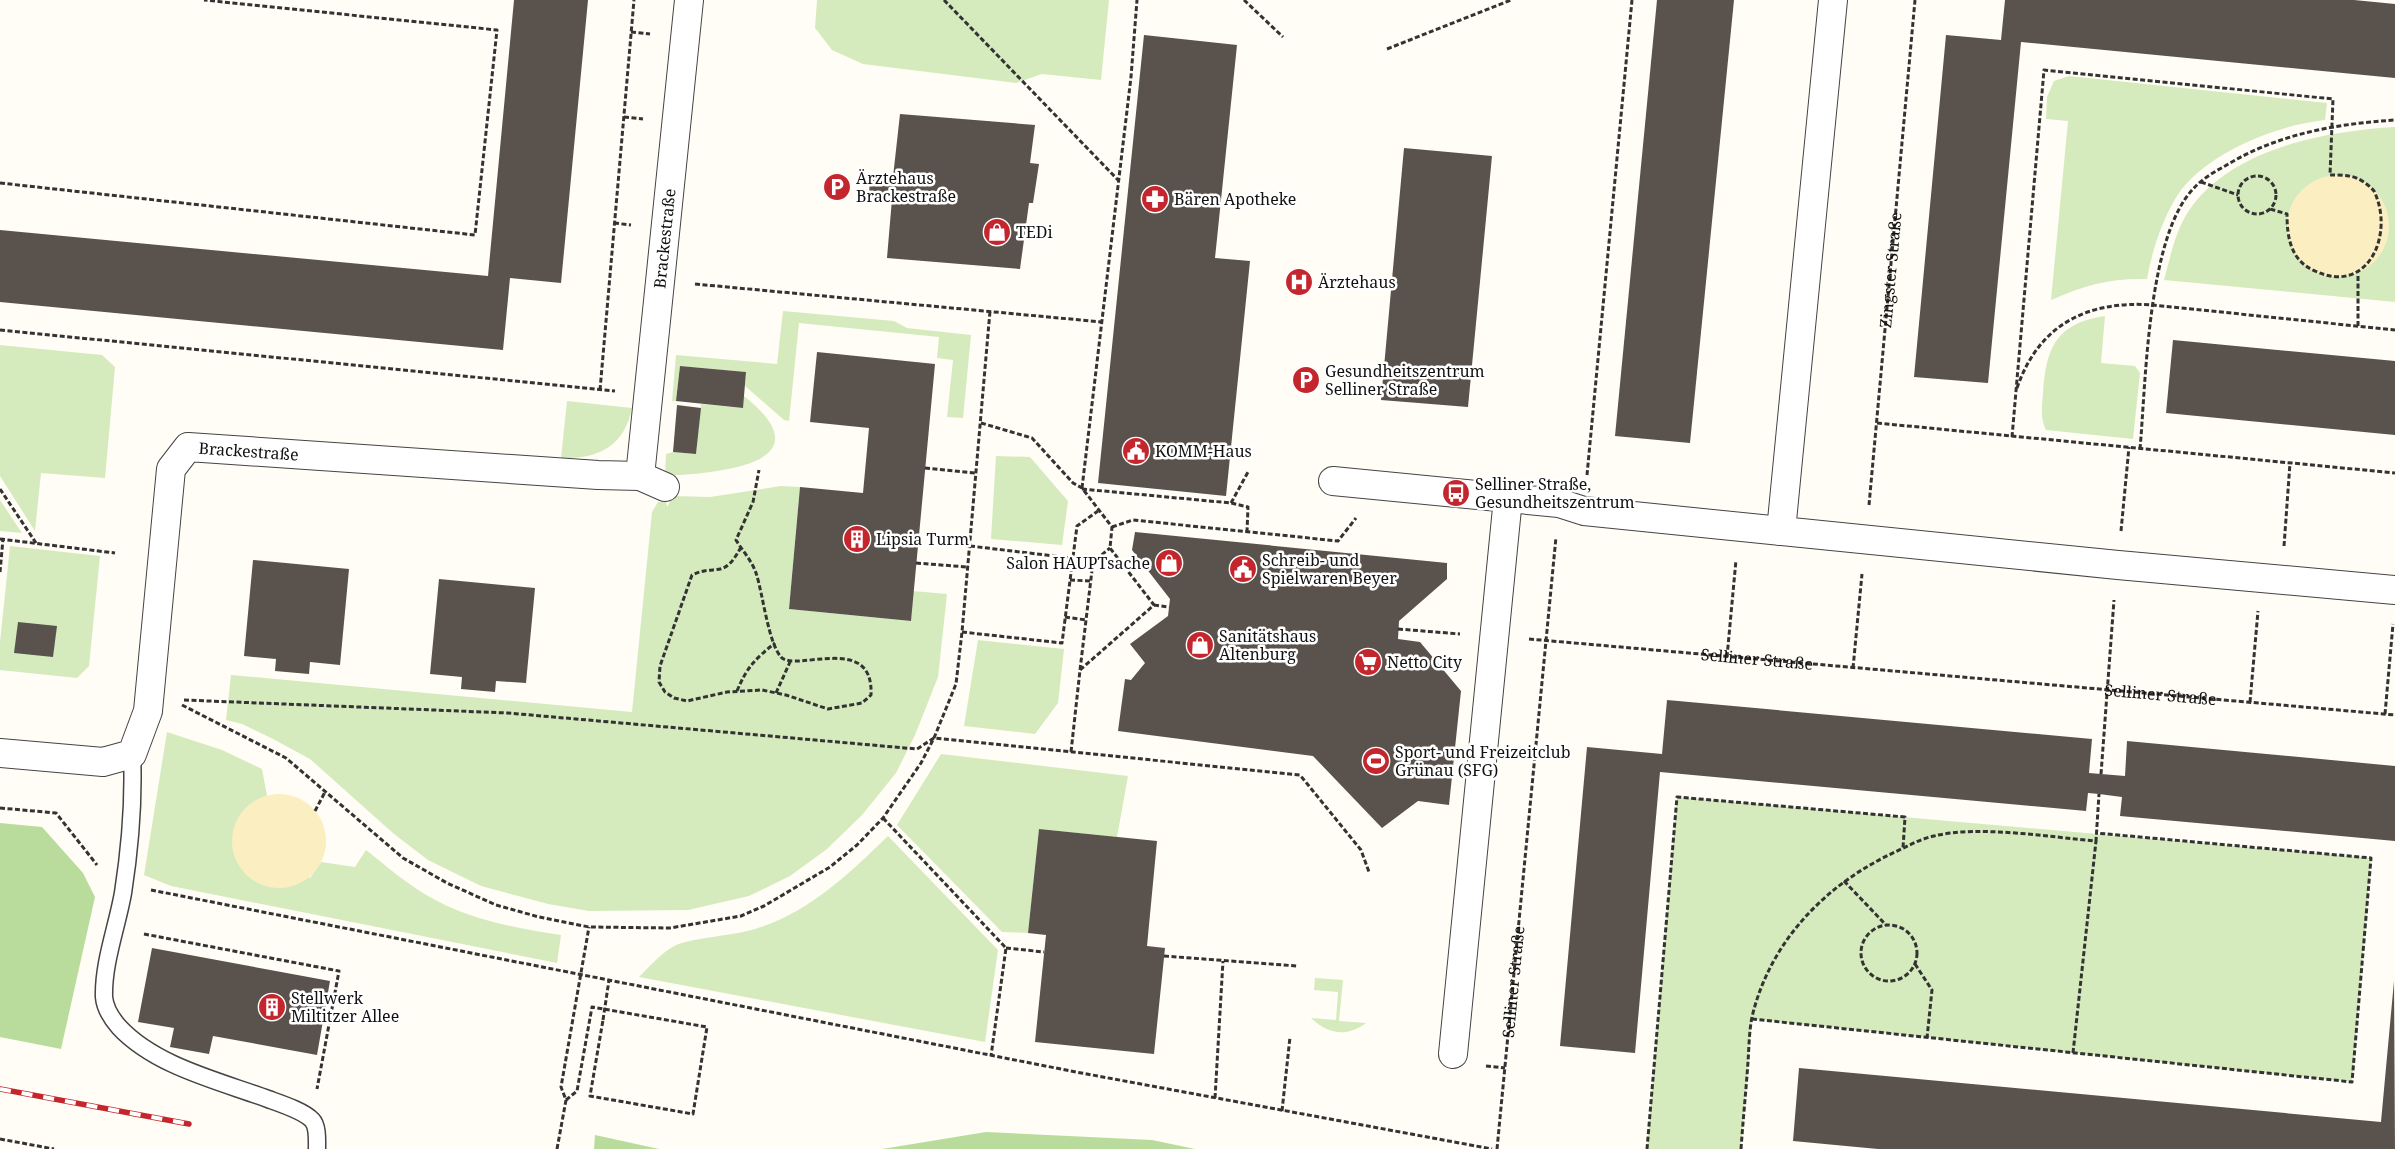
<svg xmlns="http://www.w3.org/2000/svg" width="2395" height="1149" font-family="'Noto Serif',serif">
<rect width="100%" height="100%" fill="#fffdf5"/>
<g fill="#d5ebbd">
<path d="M817,0H1109L1101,80L1042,74L1016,83L863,64L832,50L815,28Z"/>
<path d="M2069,76L2327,103L2325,120C2276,125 2204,154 2177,196C2162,220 2152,251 2147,279C2110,278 2085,285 2051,300L2068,121L2046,119L2047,97L2054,81Z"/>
<path d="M2395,127V302L2164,280C2170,258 2175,232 2188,212C2229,149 2325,131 2395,127Z"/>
<path d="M783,311L894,321L907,328L971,335L963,418L947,417L953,360L937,358L939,337L799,323L789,421L784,420L745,386L746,372L680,366L676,401H672L676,355L777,364Z"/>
<path d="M2105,316L2101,363L2135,366L2140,373L2133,439L2046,430C2040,418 2042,406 2043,393C2046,348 2056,323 2105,316Z"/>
<path d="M0,345L102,355L115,367L105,478L41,473L35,531L0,476Z"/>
<path d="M744,396C830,465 716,473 665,476L666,454L673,452L696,454L701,404L742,408Z"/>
<path d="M567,401L632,408C624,447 598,459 561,458Z"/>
<path d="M996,456L1030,457L1068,501L1062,545L991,539Z"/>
<path d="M781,486L800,487L789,609L910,621L913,591L947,594L938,677L915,735L896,773L862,815L827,849L790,876L749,896L688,910L589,911L548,904L481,886L428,860L394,834L310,759L273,739L242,724L226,720L231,675L632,712L652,512L658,502L666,501L667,507L673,496L710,497Z"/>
<path d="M0,500L22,533L0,531Z"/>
<path d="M10,546L100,556L89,666L77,678L0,670V642Z"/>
<path d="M978,640L1064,649L1058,703L1035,734L964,726Z"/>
<path d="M167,732L222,750L262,769L267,796L248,806L237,820L310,878L321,862L355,867L366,850C386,866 406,883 428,896C469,920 516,928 561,935L557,963L171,886L144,875Z"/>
<path d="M941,754L1128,776L1117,837L1039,829L1028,933L1002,932L897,825Z"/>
<path d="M1677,797L2371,858L2352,1082L1752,1019L1741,1149H1647Z"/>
<path d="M888,836L998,950L985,1042L639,977C650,966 662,952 676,945C697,937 732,936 755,929C808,913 849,874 888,836Z"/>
<path d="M1315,978L1343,980L1339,1021L1366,1023C1347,1037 1329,1035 1311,1018L1336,1020L1338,992L1314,990Z"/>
</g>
<g fill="#b9dc9c">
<path d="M0,823L42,827L83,873L95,897L61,1049L0,1037Z"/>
<path d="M986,1132L1152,1140L1195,1149H882Z"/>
<path d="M595,1135L659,1149H594Z"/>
</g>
<g fill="#fbeec1">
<circle cx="2338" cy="226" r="51"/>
<circle cx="279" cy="841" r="47"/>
</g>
<g fill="#5a524d">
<path d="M514,0H588L561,283L510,278L503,350L0,302V230L488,276Z"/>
<path d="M1657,0H1734L1690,443L1615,436Z"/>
<path d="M2005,0H2354L2395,4V78L2021,42L1988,383L1914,377L1946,35L2001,40Z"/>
<path d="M1144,35L1237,45L1215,258L1250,261L1226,496L1098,483Z"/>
<path d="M900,114L1035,125L1030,163L1039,164L1033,203H1029L1020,269L887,258L892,199L869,196L870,176L893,177Z"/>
<path d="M1404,148L1492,156L1468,407L1381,400Z"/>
<path d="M2173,340L2395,361V435L2166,413Z"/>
<path d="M817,352L935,364L911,621L789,609L800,487L863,493L869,428L810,422Z"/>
<path d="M680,366L746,372L743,408L676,401Z"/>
<path d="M677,405L701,408L696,454L673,452Z"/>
<path d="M1135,532L1447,563V579L1399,621L1398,639L1420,642L1461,691L1449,805L1418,801L1382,828L1313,756L1118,731L1125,679L1131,680L1145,663L1130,644L1168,616L1170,599L1132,550Z"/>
<path d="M253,560L349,569L340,665L310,662L309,674L275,671L276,659L244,656Z"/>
<path d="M439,579L535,588L526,683L496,681L495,692L461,689L462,677L430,674Z"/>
<path d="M18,622L57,626L53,657L14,653Z"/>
<path d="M1667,700L2092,739L2089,773L2125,776L2127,741L2395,766V841L2120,816L2122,797L2099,794L2088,793L2086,811L1660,772L1635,1053L1560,1046L1587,747L1662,754Z"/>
<path d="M1039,829L1157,841L1147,946L1165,948L1154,1054L1035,1042L1046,935L1028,933Z"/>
<path d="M152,948L330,981L317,1055L213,1036L209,1054L170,1047L174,1028L138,1022Z"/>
<path d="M2394,981L2395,1149H1878L1793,1141L1799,1068L2381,1122Z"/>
</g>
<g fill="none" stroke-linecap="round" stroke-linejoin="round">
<g stroke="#444" stroke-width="19">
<path id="lane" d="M132,754C134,800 130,848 123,893C117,927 103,963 104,997C105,1009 112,1019 119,1027C155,1066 219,1081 268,1099C279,1103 304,1111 312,1120C318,1126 317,1141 317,1149"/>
</g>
<g stroke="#444" stroke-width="30">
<g id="street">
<path d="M640,476L665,487"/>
<path d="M1333,481L1559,503L1584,511L2118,565L2395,590"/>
<path d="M1781,531L1833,0"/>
<path id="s4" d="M0,753L103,762L132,754L148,711L171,469L188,447L598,475L640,476L689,0"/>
<path d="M1453,1054L1508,498"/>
</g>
</g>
<g stroke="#333" stroke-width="3" stroke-dasharray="5 2.5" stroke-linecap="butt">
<path d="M944,0L1119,181"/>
<path d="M1244,0L1283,37"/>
<path d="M631,32L650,34"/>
<path d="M1387,49L1511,0"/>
<path d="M624,117L643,119"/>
<circle cx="2257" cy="195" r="19"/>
<path d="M2201,182L2238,195"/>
<path d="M0,183L475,235L497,30L204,0"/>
<path d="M614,223L631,225"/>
<path d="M695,284L1102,322"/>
<path d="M2358,326V274"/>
<path d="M0,330L615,391"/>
<path d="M2017,388C2039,324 2088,300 2153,305L2395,330"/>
<path d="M600,390L634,0"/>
<path d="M981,423L1032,438L1073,483L1082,488L1112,527L1110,548L1154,605L1080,670L1071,752"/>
<path d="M1877,423L2395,473"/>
<path d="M2012,437L2044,70L2333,99L2330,175C2336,175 2343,175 2349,176C2358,177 2368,184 2374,191C2395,234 2368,296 2315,271C2291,261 2287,238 2287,214L2270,209"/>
<path d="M2140,449C2146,383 2147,236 2194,188C2202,179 2214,172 2225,166C2277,134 2335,124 2395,120"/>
<path d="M925,468L975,473"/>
<path d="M1587,475L1632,0"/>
<path d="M1082,488L1131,77L1137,0"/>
<path d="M0,489L36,543"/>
<path d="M1082,489L1231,503L1248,507L1247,532"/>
<path d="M1231,503L1248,472"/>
<path id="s1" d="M1869,505L1915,0"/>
<path d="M1112,527L1133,520L1338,541L1356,518"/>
<path d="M2121,531L2129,447"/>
<path d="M0,539L115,553"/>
<path d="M970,546L1071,558"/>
<path d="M2284,546L2290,463"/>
<path d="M741,547C723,581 717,563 692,575L660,666L659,682L665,692L674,698L687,701L727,692L762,690L786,695L828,709L862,703L871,695C874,632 795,673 781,657C768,642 763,594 756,573C752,561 742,550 736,540L753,502L759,470"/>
<path d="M916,563L967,567"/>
<path d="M0,572L3,539"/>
<path d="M1070,580L1090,581"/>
<path d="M1154,605L1169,607"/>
<path d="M1065,617L1086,620"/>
<path d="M1398,629L1460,634"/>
<path d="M962,632L1062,643L1077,526L1098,511"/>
<path id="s2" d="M1529,639L2395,715"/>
<path d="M1727,657L1736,560"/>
<path d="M1853,668L1862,574"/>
<path d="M1080,670L1093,562L1110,548"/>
<path d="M737,691C747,667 755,659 775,643"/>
<path d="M776,693L790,662"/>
<path d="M184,700L508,713L917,749L934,738L1300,775L1361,850L1369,872"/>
<path d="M2250,702L2258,611"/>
<path d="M182,705L286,758L403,858L447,883L496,905L539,917L589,927L670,928L741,916L764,906L830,867L857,845L883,818L921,763L934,738L956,684L962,632L990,311"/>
<path d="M2385,714L2393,624"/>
<path d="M2101,774L2114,600"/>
<path d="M0,808L56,813L97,865"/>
<path d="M315,811L325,792"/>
<path d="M883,818L1006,948L991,1056"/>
<path d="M1844,881L1886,925"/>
<path d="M151,890L1076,1072L1492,1149"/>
<circle cx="1889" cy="953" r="28"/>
<path d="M144,934L339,971L317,1089"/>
<path d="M1006,948L1044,952"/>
<path d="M1164,956L1297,966"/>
<path d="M1915,964L1932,990L1927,1038"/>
<path d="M1752,1019L2352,1082L2371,858L2096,833"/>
<path d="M603,1020L609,980"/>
<path d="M2073,1053L2096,841"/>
<path d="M1486,1066L1505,1068"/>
<path d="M1215,1098L1223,961"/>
<path d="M1282,1111L1290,1037"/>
<path d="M0,1139L54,1149"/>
<path d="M557,1149L566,1100L561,1087L589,927"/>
<path id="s3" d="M1497,1149L1556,537"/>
<path d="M1647,1149L1677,797L1905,817L1903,848"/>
<path d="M1741,1149C1743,1120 1746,1091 1748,1062C1749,1048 1749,1032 1752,1017C1770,941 1826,884 1895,852C1908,846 1920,839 1934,836C1979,825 2048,837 2096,841L2099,794"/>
</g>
<use href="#lane" stroke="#fff" stroke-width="16"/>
<use href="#street" stroke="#fff" stroke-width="28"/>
<g stroke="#c4262e" stroke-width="5.5">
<path id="rail" d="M0,1089L189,1124"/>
</g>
<use href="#rail" stroke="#fff" stroke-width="4" stroke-dasharray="11" stroke-linecap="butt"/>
<path stroke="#333" stroke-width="3" stroke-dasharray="5 2.5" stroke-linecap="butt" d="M566,1100L577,1091L592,1007L707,1027L693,1114L590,1096L603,1020"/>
</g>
<defs>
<g id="parking-disc" transform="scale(1.4375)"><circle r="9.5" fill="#c4262e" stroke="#fff"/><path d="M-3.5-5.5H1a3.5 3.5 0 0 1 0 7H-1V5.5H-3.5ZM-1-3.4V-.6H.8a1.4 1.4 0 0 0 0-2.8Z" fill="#fff"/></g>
<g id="pharmacy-disc" transform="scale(1.4375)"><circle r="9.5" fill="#c4262e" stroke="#fff"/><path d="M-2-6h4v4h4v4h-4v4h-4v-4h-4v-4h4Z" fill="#fff"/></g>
<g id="shop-disc" transform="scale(1.4375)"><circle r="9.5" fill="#c4262e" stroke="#fff"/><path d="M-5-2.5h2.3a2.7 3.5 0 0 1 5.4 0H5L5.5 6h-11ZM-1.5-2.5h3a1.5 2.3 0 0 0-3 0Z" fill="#fff"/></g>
<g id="hospital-disc" transform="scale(1.4375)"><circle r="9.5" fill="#c4262e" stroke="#fff"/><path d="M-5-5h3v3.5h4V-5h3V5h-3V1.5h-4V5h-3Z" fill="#fff"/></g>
<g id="civic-disc" transform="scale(1.4375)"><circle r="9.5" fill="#c4262e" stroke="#fff"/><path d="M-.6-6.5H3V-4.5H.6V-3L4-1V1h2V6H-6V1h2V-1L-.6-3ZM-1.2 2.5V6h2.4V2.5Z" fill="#fff"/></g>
<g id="bus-disc" transform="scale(1.4375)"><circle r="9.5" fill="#c4262e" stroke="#fff"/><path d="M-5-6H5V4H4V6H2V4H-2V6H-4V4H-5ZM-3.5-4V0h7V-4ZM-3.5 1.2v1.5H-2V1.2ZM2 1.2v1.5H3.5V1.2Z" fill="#fff"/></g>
<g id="building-disc" transform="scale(1.4375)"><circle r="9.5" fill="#c4262e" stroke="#fff"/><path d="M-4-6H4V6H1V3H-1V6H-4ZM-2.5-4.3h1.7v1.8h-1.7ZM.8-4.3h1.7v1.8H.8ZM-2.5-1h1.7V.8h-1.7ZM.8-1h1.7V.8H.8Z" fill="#fff"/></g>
<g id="supermarket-disc" transform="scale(1.4375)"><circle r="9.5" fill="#c4262e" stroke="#fff"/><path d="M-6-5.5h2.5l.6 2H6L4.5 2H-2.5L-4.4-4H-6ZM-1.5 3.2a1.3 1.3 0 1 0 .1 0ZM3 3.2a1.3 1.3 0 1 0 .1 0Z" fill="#fff"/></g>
<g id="stadium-disc" transform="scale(1.4375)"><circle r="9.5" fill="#c4262e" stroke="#fff"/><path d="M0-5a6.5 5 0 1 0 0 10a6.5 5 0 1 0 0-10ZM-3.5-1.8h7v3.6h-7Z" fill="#fff"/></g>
</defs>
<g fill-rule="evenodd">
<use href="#parking-disc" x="837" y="187"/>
<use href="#pharmacy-disc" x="1155" y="199"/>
<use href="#shop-disc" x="997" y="232"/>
<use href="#hospital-disc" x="1299" y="282"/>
<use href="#parking-disc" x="1306" y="380"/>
<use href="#civic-disc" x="1136" y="451"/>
<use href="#bus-disc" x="1456" y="493"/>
<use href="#building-disc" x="857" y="539"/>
<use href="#shop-disc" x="1169" y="563"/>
<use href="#civic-disc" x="1243" y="569"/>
<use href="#shop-disc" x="1200" y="645"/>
<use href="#supermarket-disc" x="1368" y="662"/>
<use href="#stadium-disc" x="1376" y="761"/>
<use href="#building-disc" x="272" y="1007"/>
</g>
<g text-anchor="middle" stroke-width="5" stroke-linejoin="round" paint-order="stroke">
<g font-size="16" fill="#111" stroke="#fff" text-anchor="start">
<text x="856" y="184">Ärztehaus<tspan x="856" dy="18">Brackestraße</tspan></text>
<text x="1174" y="205">Bären Apotheke</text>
<text x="1016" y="238">TEDi</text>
<text x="1318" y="288">Ärztehaus</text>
<text x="1325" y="377">Gesundheitszentrum<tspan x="1325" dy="18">Selliner Straße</tspan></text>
<text x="1155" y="457">KOMM-Haus</text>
<text x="1475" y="490">Selliner Straße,<tspan x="1475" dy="18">Gesundheitszentrum</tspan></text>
<text x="876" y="545">Lipsia Turm</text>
<text x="1262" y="566">Schreib- und<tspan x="1262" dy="18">Spielwaren Beyer</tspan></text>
<text x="1150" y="569" text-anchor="end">Salon HAUPTsache</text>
<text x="1219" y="642">Sanitätshaus<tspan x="1219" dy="18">Altenburg</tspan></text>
<text x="1387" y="668">Netto City</text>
<text x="1395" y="758">Sport- und Freizeitclub<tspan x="1395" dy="18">Grünau (SFG)</tspan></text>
<text x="291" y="1004">Stellwerk<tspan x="291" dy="18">Miltitzer Allee</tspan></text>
</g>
<g font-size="16" fill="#111" stroke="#fff">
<text dy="6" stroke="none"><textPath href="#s4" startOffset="1142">Brackestraße</textPath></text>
<text dy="6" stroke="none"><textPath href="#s1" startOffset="236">Zingster Straße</textPath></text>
<text dy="6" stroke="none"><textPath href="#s4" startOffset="511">Brackestraße</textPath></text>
<text dy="6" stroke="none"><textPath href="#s2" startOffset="229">Selliner Straße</textPath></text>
<text dy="6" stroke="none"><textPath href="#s2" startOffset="634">Selliner Straße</textPath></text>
<text dy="6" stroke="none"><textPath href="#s3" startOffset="168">Selliner Straße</textPath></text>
</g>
</g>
</svg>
